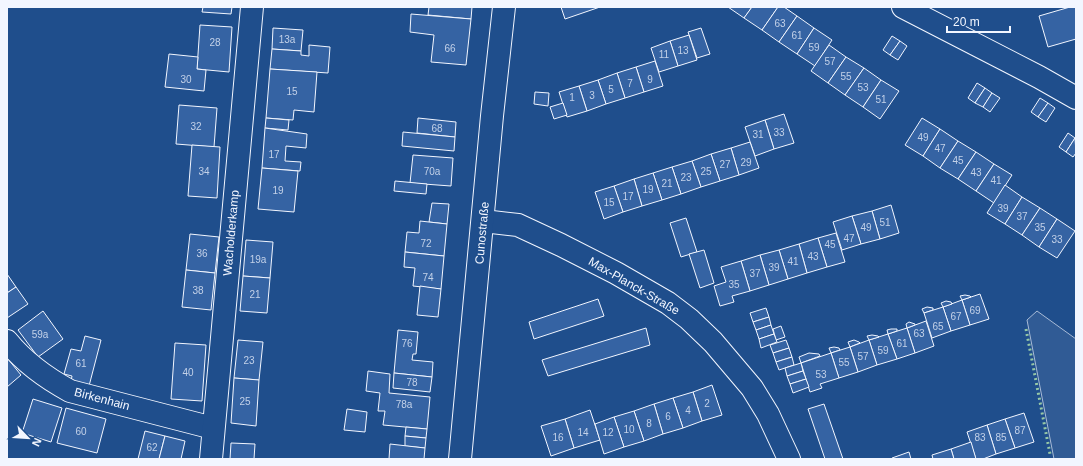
<svg xmlns="http://www.w3.org/2000/svg" width="1083" height="466" font-family="Arial,sans-serif">
<rect width="100%" height="100%" fill="#1f4e8c"/>
<path fill="#305b95" stroke="#a8bbd7" d="M1037,311L1076,339V459H1054L1027,320Z"/>
<g fill="#3563a3" stroke="#f2f6ff">
<path d="M203,7H232L231,14L202,12Z"/>
<path d="M429,7H472L471,19L428,15Z"/>
<path d="M561,7H600L565,19Z"/>
<path d="M728,7H752L744,18Z"/>
<path d="M752,7H778L762,30L744,18Z"/>
<path d="M778,7H784L797,16L779,42L762,30Z"/>
<path d="M1070,7H1076V39L1048,47L1039,16Z"/>
<path d="M411,14L471,19L466,65L431,62L434,35L410,32Z"/>
<path d="M797,16L814,28L797,54L779,42Z"/>
<path d="M200,25L232,27L229,72L197,69Z"/>
<path d="M273,28L303,30L301,51L272,49Z"/>
<path d="M701,28L710,54L697,58L688,32Z"/>
<path d="M814,28L832,40L815,66L797,54Z"/>
<path d="M689,35L697,60L678,66L670,41Z"/>
<path d="M892,36L900,41L890,55L883,50Z"/>
<path d="M670,41L678,66L659,72L651,48Z"/>
<path d="M900,41L907,46L898,60L890,55Z"/>
<path d="M309,45L330,47L328,73L270,69L272,49L301,51V55L309,56Z"/>
<path d="M829,45L846,57L828,83L811,71Z"/>
<path d="M169,54L198,57L197,69L206,70L204,91L165,87Z"/>
<path d="M846,57L864,68L845,95L828,83Z"/>
<path d="M655,61L663,86L644,92L636,67Z"/>
<path d="M636,67L644,92L625,98L617,73Z"/>
<path d="M864,68L881,80L863,107L845,95Z"/>
<path d="M270,69L317,72L314,112L294,110L293,120L266,118Z"/>
<path d="M617,73L625,98L606,104L598,80Z"/>
<path d="M598,80L606,104L587,111L579,86Z"/>
<path d="M881,80L899,91L880,119L863,107Z"/>
<path d="M977,83L985,88L975,103L968,98Z"/>
<path d="M579,86L587,111L567,117L559,92Z"/>
<path d="M985,88L992,93L983,107L975,103Z"/>
<path d="M535,92L549,93L548,106L534,104Z"/>
<path d="M992,93L1000,98L990,112L983,107Z"/>
<path d="M1040,98L1048,103L1038,117L1031,112Z"/>
<path d="M563,103L567,115L554,119L550,107Z"/>
<path d="M1048,103L1055,108L1046,122L1038,117Z"/>
<path d="M179,105L217,108L214,147L176,144Z"/>
<path d="M784,114L794,143L774,149L765,120Z"/>
<path d="M266,118L289,120L288,130L265,128Z"/>
<path d="M418,118L456,122L455,137L417,133Z"/>
<path d="M922,118L940,129L923,156L905,145Z"/>
<path d="M765,120L774,149L755,156L745,127Z"/>
<path d="M265,128L307,134L306,148L286,146L285,161L301,162L300,171L262,168Z"/>
<path d="M940,129L958,141L940,168L923,156Z"/>
<path d="M403,132L455,137L454,151L402,146Z"/>
<path d="M1068,133L1075,138L1066,152L1059,147Z"/>
<path d="M1075,138L1076,153L1073,157L1066,152Z"/>
<path d="M958,141L976,152L958,179L940,168Z"/>
<path d="M750,142L759,168L739,175L731,148Z"/>
<path d="M192,145L220,147L217,198L188,196Z"/>
<path d="M731,148L739,175L720,181L711,154Z"/>
<path d="M976,152L994,164L976,191L958,179Z"/>
<path d="M711,154L720,181L701,187L692,161Z"/>
<path d="M413,155L453,158L451,186L410,183Z"/>
<path d="M692,161L701,187L681,194L672,167Z"/>
<path d="M994,164L1012,175L994,203L976,191Z"/>
<path d="M672,167L681,194L662,200L653,173Z"/>
<path d="M262,168L298,171L294,212L258,209Z"/>
<path d="M653,173L662,200L642,206L634,179Z"/>
<path d="M634,179L642,206L623,212L614,186Z"/>
<path d="M395,181L427,184L426,194L394,191Z"/>
<path d="M1005,185L1022,197L1005,224L987,213Z"/>
<path d="M614,186L623,212L604,219L595,192Z"/>
<path d="M1022,197L1040,208L1022,235L1005,224Z"/>
<path d="M432,203L449,204L447,224L429,222Z"/>
<path d="M891,205L899,233L880,239L872,211Z"/>
<path d="M1040,208L1057,219L1039,247L1022,235Z"/>
<path d="M872,211L880,239L861,244L852,216Z"/>
<path d="M852,216L861,244L842,250L833,222Z"/>
<path d="M686,218L697,252L681,257L670,223Z"/>
<path d="M1057,219L1075,231L1057,258L1039,247Z"/>
<path d="M420,221L447,224L444,256L405,252L407,232L419,233Z"/>
<path d="M836,233L845,262L827,267L818,238Z"/>
<path d="M190,234L219,237L215,273L186,270Z"/>
<path d="M818,238L827,267L807,273L799,244Z"/>
<path d="M246,240L273,242L270,278L243,276Z"/>
<path d="M799,244L807,273L788,279L779,250Z"/>
<path d="M704,250L714,283L700,288L689,254Z"/>
<path d="M779,250L788,279L769,285L760,255Z"/>
<path d="M405,252L444,256L441,289L413,286L415,268L404,267Z"/>
<path d="M760,255L769,285L750,291L741,261Z"/>
<path d="M741,261L750,291L732,296L734,302L720,306L714,286L726,282L721,267Z"/>
<path d="M186,270L215,273L211,310L182,307Z"/>
<path d="M7,274L16,287L7,293Z"/>
<path d="M243,276L270,278L267,313L240,311Z"/>
<path d="M420,286L441,289L438,317L417,315Z"/>
<path d="M16,287L28,304L7,318V293Z"/>
<path d="M980,294L989,319L970,325L962,300Z"/>
<path d="M965,295L970,296L971,297L962,300L960,296Z"/>
<path d="M598,299L604,316L534,339L529,322Z"/>
<path d="M962,300L970,325L951,331L943,307Z"/>
<path d="M946,301L951,302L952,304L943,307L941,303Z"/>
<path d="M927,307L933,308V310L924,313L922,309Z"/>
<path d="M943,307L951,331L932,338L924,313Z"/>
<path d="M766,308L769,317L753,322L750,313Z"/>
<path d="M43,311L63,339L38,357L18,330Z"/>
<path d="M769,317L771,325L756,330L753,322Z"/>
<path d="M926,321L934,346L915,353L907,328Z"/>
<path d="M909,322L915,324V325L907,328L906,324Z"/>
<path d="M771,325L774,334L759,339L756,330Z"/>
<path d="M781,326L785,337L776,340L773,329Z"/>
<path d="M646,328L650,345L548,376L542,360Z"/>
<path d="M907,328L915,353L897,359L888,334Z"/>
<path d="M891,329H897V331L888,334L887,330Z"/>
<path d="M398,330L418,332L416,354H413L412,360L433,362L432,377L394,373Z"/>
<path d="M774,334L777,342L761,348L759,339Z"/>
<path d="M888,334L897,359L877,365L869,340Z"/>
<path d="M872,335L878,336L879,337L869,340L867,336Z"/>
<path d="M85,336L101,340L89,386L71,381L72,376L64,374L71,349L81,351Z"/>
<path d="M238,340L263,342L259,380L234,378Z"/>
<path d="M786,340L789,348L773,353L770,345Z"/>
<path d="M854,340L859,342L860,343L850,347L848,342Z"/>
<path d="M869,340L877,365L858,372L850,347Z"/>
<path d="M175,343L206,345L202,401L171,399Z"/>
<path d="M834,347L839,348L840,350L831,353L829,348Z"/>
<path d="M850,347L858,372L839,378L831,353Z"/>
<path d="M789,348L792,357L776,362L773,353Z"/>
<path d="M809,353L819,354L820,356L801,363L799,357Z"/>
<path d="M831,353L839,378L820,384L822,388L810,392L801,363Z"/>
<path d="M792,357L794,365L779,370L776,362Z"/>
<path d="M8,359L21,375L7,387V360Z"/>
<path d="M801,363L803,371L787,376L785,368Z"/>
<path d="M368,371L390,374L389,393L430,397L427,429L383,425L385,411H378L380,393L366,391Z"/>
<path d="M803,371L806,379L790,384L787,376Z"/>
<path d="M394,373L432,377L430,392L393,388Z"/>
<path d="M234,378L259,380L256,426L231,423Z"/>
<path d="M806,379L809,387L793,393L790,384Z"/>
<path d="M712,385L722,415L702,421L693,392Z"/>
<path d="M693,392L702,421L683,428L673,398Z"/>
<path d="M673,398L683,428L663,434L654,404Z"/>
<path d="M33,399L62,408L51,442L22,433Z"/>
<path d="M654,404L663,434L644,441L634,411Z"/>
<path d="M824,404L843,459H825L808,409Z"/>
<path d="M66,408L106,419L97,453L57,443Z"/>
<path d="M347,409L367,412L365,432L344,430Z"/>
<path d="M590,410L600,440L574,448L565,419Z"/>
<path d="M634,411L644,441L624,447L614,417Z"/>
<path d="M1024,413L1034,442L1015,448L1005,419Z"/>
<path d="M614,417L624,447L604,454L595,424Z"/>
<path d="M565,419L574,448L551,456L541,426Z"/>
<path d="M1005,419L1015,448L996,454L987,425Z"/>
<path d="M987,425L996,454L983,459H976L967,432Z"/>
<path d="M406,427L427,429L426,438L405,436Z"/>
<path d="M145,431L165,436L159,459H138Z"/>
<path d="M165,436L185,441L181,459H159Z"/>
<path d="M405,436L426,438L425,448L405,446Z"/>
<path d="M971,442L976,459H954L951,449Z"/>
<path d="M231,443L255,444L254,459H230Z"/>
<path d="M390,444L425,448L424,459H389Z"/>
<path d="M951,449L954,459H933L932,455Z"/>
<path d="M909,452L911,459H892V458Z"/>
</g>
<g fill="none" stroke-linecap="round" stroke-linejoin="round">
<g stroke="#f2f6ff" stroke-width="24">
<g id="minor">
<path d="M903,7L1039,77L1076,98"/>
<path d="M483,221L518,225L561,245L616,273L668,303L689,319L713,342L752,388L768,414L789,459"/>
<path d="M7,341C24,362 46,378 70,391L213,428"/>
<path d="M211,459L252,7"/>
<path d="M460,459L492,116L504,7"/>
</g>
</g>
<use href="#minor" stroke="#1f4e8c" stroke-width="22"/>
<path stroke="#97c8a6" stroke-width="3" stroke-dasharray="2 3" stroke-linecap="butt" d="M1026,329L1050,454"/>
</g>
<g text-anchor="middle" stroke-width="3" stroke-linejoin="round" paint-order="stroke">
<g font-size="10" fill="#c3d1e8">
<text x="780" y="27">63</text>
<text x="797" y="39">61</text>
<text x="287" y="43">13a</text>
<text x="215" y="46">28</text>
<text x="814" y="51">59</text>
<text x="450" y="52">66</text>
<text x="683" y="54">13</text>
<text x="664" y="58">11</text>
<text x="830" y="65">57</text>
<text x="846" y="80">55</text>
<text x="186" y="83">30</text>
<text x="650" y="83">9</text>
<text x="630" y="87">7</text>
<text x="863" y="91">53</text>
<text x="611" y="93">5</text>
<text x="292" y="95">15</text>
<text x="592" y="99">3</text>
<text x="572" y="101">1</text>
<text x="881" y="103">51</text>
<text x="196" y="130">32</text>
<text x="437" y="132">68</text>
<text x="779" y="136">33</text>
<text x="758" y="138">31</text>
<text x="923" y="141">49</text>
<text x="940" y="152">47</text>
<text x="274" y="158">17</text>
<text x="958" y="164">45</text>
<text x="746" y="166">29</text>
<text x="725" y="168">27</text>
<text x="204" y="175">34</text>
<text x="432" y="175">70a</text>
<text x="706" y="175">25</text>
<text x="976" y="176">43</text>
<text x="686" y="181">23</text>
<text x="996" y="184">41</text>
<text x="667" y="187">21</text>
<text x="648" y="193">19</text>
<text x="278" y="194">19</text>
<text x="628" y="200">17</text>
<text x="609" y="206">15</text>
<text x="1003" y="212">39</text>
<text x="1022" y="220">37</text>
<text x="885" y="226">51</text>
<text x="866" y="231">49</text>
<text x="1040" y="231">35</text>
<text x="849" y="242">47</text>
<text x="1057" y="243">33</text>
<text x="426" y="247">72</text>
<text x="830" y="248">45</text>
<text x="202" y="257">36</text>
<text x="813" y="260">43</text>
<text x="258" y="263">19a</text>
<text x="793" y="265">41</text>
<text x="774" y="271">39</text>
<text x="755" y="277">37</text>
<text x="428" y="281">74</text>
<text x="734" y="288">35</text>
<text x="198" y="294">38</text>
<text x="255" y="298">21</text>
<text x="975" y="314">69</text>
<text x="956" y="320">67</text>
<text x="938" y="330">65</text>
<text x="919" y="337">63</text>
<text x="40" y="338">59a</text>
<text x="407" y="347">76</text>
<text x="902" y="347">61</text>
<text x="883" y="354">59</text>
<text x="863" y="360">57</text>
<text x="249" y="364">23</text>
<text x="844" y="366">55</text>
<text x="81" y="367">61</text>
<text x="188" y="376">40</text>
<text x="821" y="378">53</text>
<text x="412" y="386">78</text>
<text x="245" y="405">25</text>
<text x="707" y="407">2</text>
<text x="404" y="408">78a</text>
<text x="688" y="414">4</text>
<text x="668" y="420">6</text>
<text x="649" y="427">8</text>
<text x="629" y="433">10</text>
<text x="1020" y="434">87</text>
<text x="81" y="435">60</text>
<text x="583" y="436">14</text>
<text x="608" y="436">12</text>
<text x="558" y="441">16</text>
<text x="980" y="441">83</text>
<text x="1001" y="441">85</text>
<text x="152" y="451">62</text>
</g>
<g font-size="12" fill="#f2f6ff" stroke="#1f4e8c">
<text transform="translate(231 233) rotate(-85)" y="4">Wacholderkamp</text>
<text transform="translate(482 233) rotate(-85)" y="4">Cunostraße</text>
<text transform="translate(634 286) rotate(30)" y="4">Max-Planck-Straße</text>
<text transform="translate(102 399) rotate(15)" y="4">Birkenhain</text>
</g>
</g>
<rect width="1083" height="466" fill="none" stroke="#f2f6ff" stroke-width="16"/>
<g transform="translate(28 438) rotate(115)" stroke="#1f4e8c" stroke-width="3" paint-order="stroke">
<path d="M0-3L7 15L0 10L-7 15Z" fill="#f2f6ff"/>
<text y="-6" font-size="11" font-weight="bold" text-anchor="middle" fill="#f2f6ff">N</text>
</g>
<path d="M947 26v6h63v-6" fill="none" stroke="#f2f6ff" stroke-width="2"/>
<text x="953" y="26" font-size="12" fill="#f2f6ff" stroke="#1f4e8c" stroke-width="3" paint-order="stroke">20 m</text>
</svg>
